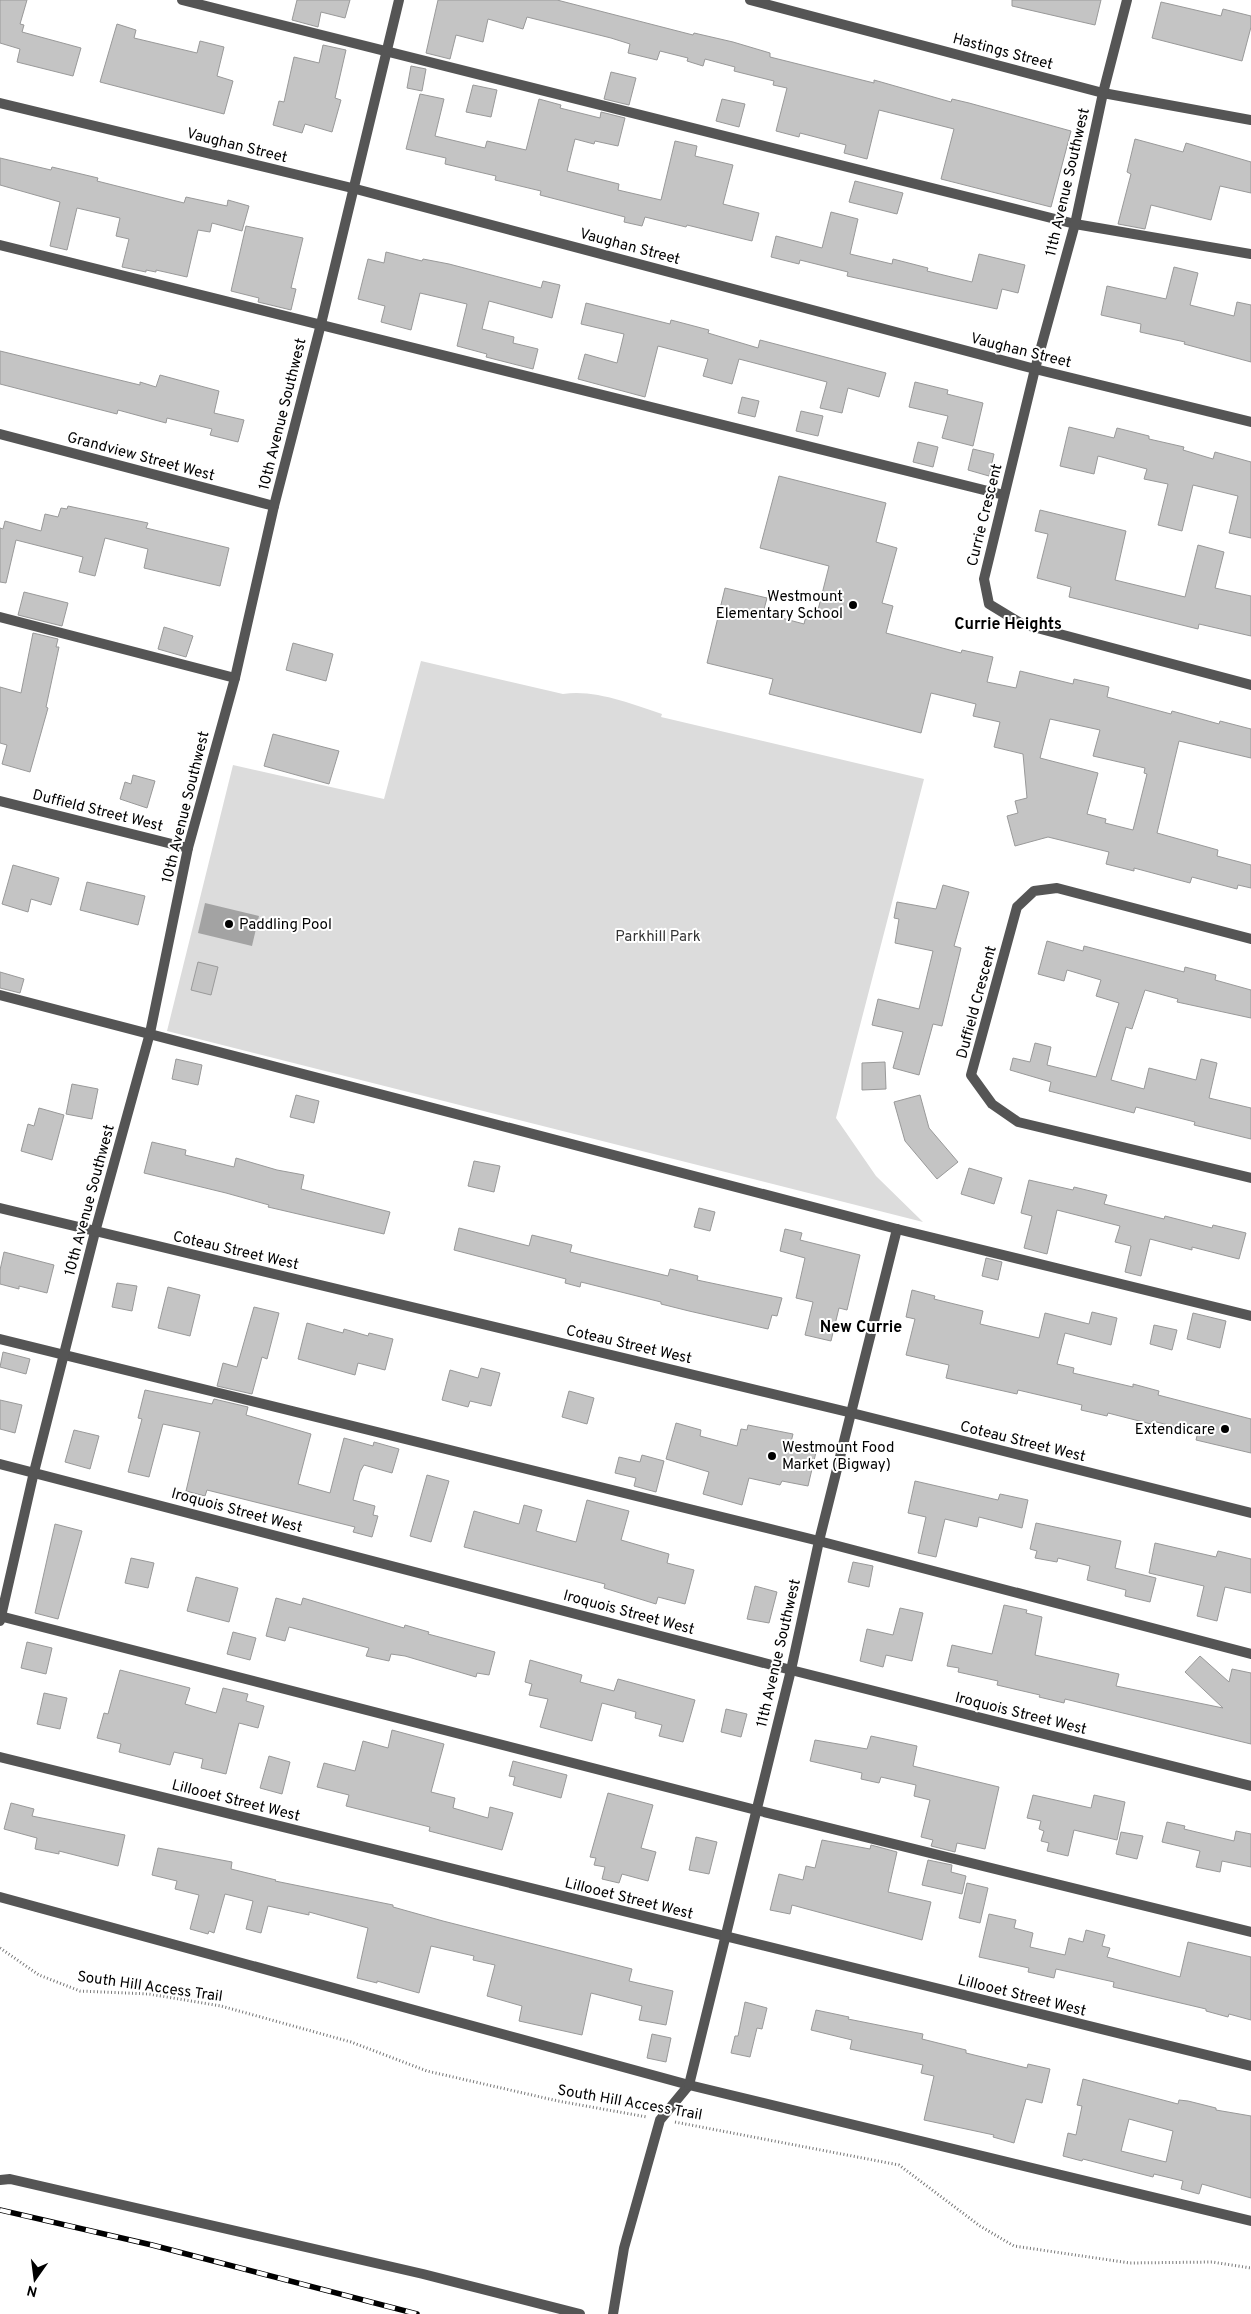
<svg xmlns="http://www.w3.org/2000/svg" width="1251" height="2314" font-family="Overpass,sans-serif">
<rect width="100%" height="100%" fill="#fff"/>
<path fill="#dcdcdc" d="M421,661L563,694C595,689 631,704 662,714L661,717L924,779L836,1118L876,1176L923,1222L167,1031L233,765L384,799Z"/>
<path fill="#a3a3a3" d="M205,903L259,916L252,946L198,933Z"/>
<g fill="#c4c4c4" stroke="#999" fill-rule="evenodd">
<path d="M0,0H27L20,24L24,25L22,32L81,48L73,76L17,62L20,49L0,43Z"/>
<path d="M297,0H350L345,18L321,12L318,27L292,20Z"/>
<path d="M438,0H557L693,35L694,33L733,42L770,53V57L874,83V80L951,102L952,99L969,103L1071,131L1051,207L941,179L954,129L879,110L867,159L844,153L846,145L800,133L799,137L776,131L787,88L773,85L774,81L734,71L735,67L705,59L703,66L687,61L688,58L660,51L657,60L628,53L630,44L611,38L527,17L523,29L488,19L483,42L456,35L450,59L426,53Z"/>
<path d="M1012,0H1101L1095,25L1012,6Z"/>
<path d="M1161,2L1221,16L1223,9L1251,16V27L1242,61L1152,38Z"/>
<path d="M117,24L136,30L134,38L197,53L200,41L224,47L217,76L233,81L224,114L100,82Z"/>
<path d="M323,45L346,50L335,98L341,100L332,132L305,124L302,133L273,125L279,101L284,102L294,57L319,63Z"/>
<path d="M411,66L426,69L422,91L407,88Z"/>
<path d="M611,72L636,78L629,105L604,99Z"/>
<path d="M473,85L497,90L491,117L466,112Z"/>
<path d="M420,94L444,99L435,136L485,148L487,141L526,150L539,99L561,105L560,108L600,118L601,112L625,118L618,146L595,141L594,144L575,139L567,171L619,184L618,190L661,200L675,141L697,146L695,156L733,165L723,204L759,213L752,241L687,225L686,227L645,217L642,226L624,222L625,217L540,195L541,191L495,180L496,176L445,164L446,158L406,149Z"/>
<path d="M722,99L745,104L739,127L716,121Z"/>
<path d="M1135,139L1183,152L1186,143L1251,162V193L1220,186L1211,220L1151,205L1145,229L1118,224L1131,174L1127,172Z"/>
<path d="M0,158L51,170L52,167L98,178L97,181L184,203L186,197L227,206L228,200L249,206L242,231L212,223L210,232L198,230L187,277L156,270V272L146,270V272L122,267L129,239L116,236L120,218L77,208L67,250L50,246L60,202L0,185Z"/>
<path d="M855,181L903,193L897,214L849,202Z"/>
<path d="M831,212L858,219L850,254L892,264L893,259L928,268L927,271L972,282L979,254L1025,265L1018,293L1002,289L997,309L847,276L848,272L800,260L799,264L771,257L776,236L822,248Z"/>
<path d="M246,226L303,238L291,288L296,289L291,310L258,302L259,298L231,291Z"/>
<path d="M386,252L422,261L423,259L449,264L541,288L543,281L560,285L552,318L489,301L482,329L514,337L513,343L538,349L533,369L486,357L487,354L457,346L467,304L420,293L411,330L381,322L385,306L358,299L368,259L384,263Z"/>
<path d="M1174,267L1198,273L1190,305L1234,316L1237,302L1251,305V362L1184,344L1185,342L1140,332L1141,324L1101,315L1107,286L1166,299Z"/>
<path d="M586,303L670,324L671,320L709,330L708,333L758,348L760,340L886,373L879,397L848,388L842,413L820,408L827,382L739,359L732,384L703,376L708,359L658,346L645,397L578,379L585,354L617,363L624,334L581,324Z"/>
<path d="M0,351L140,385V382L156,387L160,375L219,391L214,413L244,420L238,442L210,435L212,429L167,418L166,423L118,410L117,414L0,384Z"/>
<path d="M915,382L948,390L947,394L983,403L973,446L942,438L948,416L909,407Z"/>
<path d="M742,397L759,401L755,417L738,413Z"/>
<path d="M801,411L823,416L818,436L796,431Z"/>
<path d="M1069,427L1114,438L1117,428L1149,436V439L1184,447L1183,450L1213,459L1215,452L1251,462V538L1229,533L1238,496L1193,485L1182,531L1158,525L1168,484L1144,479L1147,469L1098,456L1094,474L1060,466Z"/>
<path d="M918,442L938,447L933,467L913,462Z"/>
<path d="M973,449L994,454L989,476L968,470Z"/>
<path d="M779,476L886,503L876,542L897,548L882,603L893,606L886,633L961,653L962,650L993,657L987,682L1016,688L1020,671L1073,684L1074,679L1109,687L1107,697L1171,714L1172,711L1219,724L1220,721L1251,729V758L1179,741L1157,833L1218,850L1217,856L1251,865V888L1238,885L1237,889L1192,877L1190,883L1134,868V871L1106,864L1109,852L1048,837L1015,846L1007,816L1018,813L1015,801L1027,798L1023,754L994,747L1000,722L973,716L976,704L931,693L921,733L769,694L773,679L707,663L725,588L767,598L763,613L804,624L806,616L816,618L829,566L760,548ZM1050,719L1100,730L1093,756L1145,768L1144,773L1147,774L1133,830L1105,823L1106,819L1087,814L1098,773L1040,758Z"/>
<path d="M68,506L148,523L146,528L229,548L220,586L144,568L148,549L105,538L95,576L79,572L83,557L16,540L6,583L0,582V528L3,529L5,521L41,531L45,514L58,517L61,508L67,509Z"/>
<path d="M1040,510L1126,531L1115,580L1185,597L1198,545L1224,552L1215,588L1251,596V636L1199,624L1198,629L1069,597L1071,587L1037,578L1048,534L1035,531Z"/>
<path d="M24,592L68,603L62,626L18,615Z"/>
<path d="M164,627L193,636L186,657L158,649Z"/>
<path d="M33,633L58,639L56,647H59L46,707L48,708L30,772L2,764L7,745L0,743V687L21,693Z"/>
<path d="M293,643L333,654L326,681L286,670Z"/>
<path d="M273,734L339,751L329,784L264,766Z"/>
<path d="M133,775L155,781L147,808L120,799L125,782L131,784Z"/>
<path d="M13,865L59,878L51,905L31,899L28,912L2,904Z"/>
<path d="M87,882L145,896L138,925L80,910Z"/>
<path d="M943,885L969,892L954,946L961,948L942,1026L933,1024L919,1075L893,1068L903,1032L872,1025L878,999L919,1009L933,951L895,943L899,919L894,918L897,902L936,909Z"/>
<path d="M1047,941L1083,951L1084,946L1184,972L1185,967L1216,975L1215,980L1251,990V1018L1177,1002L1178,999L1145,990L1132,1029L1126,1027L1111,1080L1144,1089L1149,1068L1196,1080L1201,1059L1217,1063L1209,1098L1251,1108V1139L1194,1125L1195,1122L1136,1107L1134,1113L1049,1091L1051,1082L1010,1070L1013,1058L1030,1062L1035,1043L1051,1047L1047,1065L1096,1077L1119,1003L1096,996L1101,980L1067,970L1064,981L1038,974Z"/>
<path d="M198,962L218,967L211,995L191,990Z"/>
<path d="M0,972L24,979L20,993L0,988Z"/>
<path d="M176,1059L202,1065L198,1085L172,1079Z"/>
<path d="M885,1062L886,1089L862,1090V1063Z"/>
<path d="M72,1084L98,1089L92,1119L66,1114Z"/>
<path d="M296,1095L319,1101L314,1123L290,1117Z"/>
<path d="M920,1095L929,1128L958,1162L937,1179L905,1141L894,1102Z"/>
<path d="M39,1108L64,1115L52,1160L21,1151L28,1124L34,1126Z"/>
<path d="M152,1142L186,1150L185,1155L234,1167L236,1158L277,1170L304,1175L301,1189L390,1212L384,1234L268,1207L269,1205L226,1193L144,1173Z"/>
<path d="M474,1161L500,1166L494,1192L468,1186Z"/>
<path d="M969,1168L1002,1178L994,1204L961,1194Z"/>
<path d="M1029,1180L1073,1190L1074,1187L1107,1195L1104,1204L1164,1219L1165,1216L1212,1228L1213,1225L1246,1233L1239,1259L1192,1247V1250L1150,1239L1141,1276L1125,1272L1131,1246L1115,1242L1120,1226L1057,1210L1047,1254L1024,1248L1032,1216L1021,1213Z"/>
<path d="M699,1208L715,1212L710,1231L694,1227Z"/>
<path d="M459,1228L529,1246L532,1235L572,1245L570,1252L614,1263L668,1276L670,1269L698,1276L697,1280L782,1298L777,1316L772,1315L768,1329L689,1311L661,1304V1302L581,1282L580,1287L565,1283L566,1279L454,1250Z"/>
<path d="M785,1229L802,1233L800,1240L860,1255L847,1310L839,1308L831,1341L805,1335L813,1302L796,1298L805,1258L780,1251Z"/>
<path d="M4,1252L54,1265L47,1293L19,1286V1289L0,1284V1270Z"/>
<path d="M986,1258L1002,1262L998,1280L982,1276Z"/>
<path d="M117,1283L137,1286L132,1311L112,1307Z"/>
<path d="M168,1287L200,1295L190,1336L158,1328Z"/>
<path d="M912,1290L935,1296L934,1299L983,1311L980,1324L1039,1338L1045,1313L1089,1324L1092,1312L1117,1318L1111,1345L1065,1333L1057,1364L1074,1368L1073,1373L1133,1387V1384L1159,1391L1158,1395L1251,1419V1453L1196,1440L1198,1432L1152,1421L1151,1424L1108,1413L1107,1416L1081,1410L1082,1405L1018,1390L1017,1394L946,1378L949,1365L906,1355L915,1319L906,1317Z"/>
<path d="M254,1307L279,1313L267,1359L262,1357L252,1394L217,1386L223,1363L237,1367Z"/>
<path d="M1193,1313L1226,1321L1220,1348L1187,1339Z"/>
<path d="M307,1323L343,1333L344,1329L368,1336L369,1333L393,1339L385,1370L358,1363L355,1375L298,1359Z"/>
<path d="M1154,1325L1177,1330L1172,1350L1150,1344Z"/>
<path d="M3,1352L30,1359L26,1374L0,1367Z"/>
<path d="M481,1368L500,1373L491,1406L470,1401L468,1407L442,1400L450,1370L478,1378Z"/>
<path d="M145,1390L212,1404L214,1399L248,1407L246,1415L311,1434L298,1484L330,1493L344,1438L373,1446L374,1442L399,1449L392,1473L364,1465L360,1472L353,1500L375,1506L373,1515L378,1516L372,1537L353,1532L355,1527L207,1490L205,1496L186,1491L200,1432L163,1424L149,1477L128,1472L142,1419L138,1418Z"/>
<path d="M569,1391L594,1398L587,1424L562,1417Z"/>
<path d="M0,1400L22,1405L15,1433L0,1429Z"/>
<path d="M676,1423L701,1430L700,1436L737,1446L741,1429L747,1430L748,1425L793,1434L791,1442L817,1448L808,1486L782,1481L780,1485L749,1478L742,1505L703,1494L709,1472L666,1459Z"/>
<path d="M74,1430L99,1436L90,1469L65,1462Z"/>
<path d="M642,1455L664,1461L656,1492L634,1486L636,1478L615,1473L619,1457L640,1462Z"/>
<path d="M427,1475L449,1481L431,1542L410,1536Z"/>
<path d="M915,1481L998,1500L1000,1494L1028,1500L1022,1528L979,1517L977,1527L945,1519L936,1557L918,1553L926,1517L908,1513Z"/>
<path d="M587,1500L629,1511L621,1540L669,1554L667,1563L694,1570L685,1604L658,1597L656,1604L604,1588L605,1584L464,1547L474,1511L519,1524L524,1505L542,1510L536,1531L576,1542Z"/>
<path d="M1036,1523L1121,1541L1115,1568L1156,1578L1150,1602L1125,1596L1126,1590L1087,1580L1090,1566L1058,1558L1057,1562L1035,1558L1037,1551L1030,1549Z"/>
<path d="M55,1524L82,1531L58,1619L35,1613Z"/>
<path d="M1155,1543L1216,1557L1218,1551L1251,1559V1593L1225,1587L1217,1621L1197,1616L1204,1586L1149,1573Z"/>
<path d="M131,1558L154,1563L148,1588L125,1583Z"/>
<path d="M853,1562L873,1566L869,1587L848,1582Z"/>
<path d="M196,1577L238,1588L229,1622L187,1611Z"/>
<path d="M755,1586L777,1592L769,1623L747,1619Z"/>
<path d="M276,1598L301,1605L303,1598L404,1628L405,1625L429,1632L428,1634L495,1652L489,1675L477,1673L476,1677L405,1656L391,1654L389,1661L366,1656L369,1648L289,1627L285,1641L266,1636Z"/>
<path d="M1004,1605L1027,1610L1026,1613L1042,1617L1035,1655L1119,1674L1116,1686L1223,1708L1185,1672L1200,1656L1229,1682L1232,1669L1251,1673V1744L1065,1699L1064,1703L1039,1697L1040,1695L997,1685L998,1681L958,1672L959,1668L947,1666L952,1645L992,1654Z"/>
<path d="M900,1608L923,1613L912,1661L886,1655L883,1667L860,1661L867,1629L893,1635Z"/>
<path d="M233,1632L256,1638L250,1660L227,1654Z"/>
<path d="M27,1642L52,1648L46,1674L21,1668Z"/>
<path d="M530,1660L582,1675L580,1682L614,1691L618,1679L695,1700L683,1742L659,1736L662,1725L635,1718L636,1712L602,1703L592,1741L540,1727L548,1699L529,1695L532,1684L525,1682Z"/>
<path d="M120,1670L190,1688L185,1704L216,1713L223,1688L248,1694L246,1701L264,1706L258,1728L239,1723L226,1774L201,1768L203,1759L174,1752L170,1765L119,1752L121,1744L97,1738L104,1713L108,1714Z"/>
<path d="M44,1693L67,1698L60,1729L37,1724Z"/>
<path d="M726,1709L747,1714L741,1737L721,1732Z"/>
<path d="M392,1730L444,1744L431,1792L455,1798L453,1808L488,1818L490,1807L513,1813L502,1850L429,1831L430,1827L346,1806L349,1795L317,1787L324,1763L355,1771L363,1741L388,1748Z"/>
<path d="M871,1736L917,1746L913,1766L999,1787L985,1849L957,1843L955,1852L931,1846L933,1840L921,1837L930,1800L914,1796L916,1785L881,1777L879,1783L861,1779L862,1773L810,1761L815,1740L867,1749Z"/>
<path d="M269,1756L290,1762L282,1794L260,1788Z"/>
<path d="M513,1761L567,1775L561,1798L513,1785L515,1777L509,1776Z"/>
<path d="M608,1793L653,1805L641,1848L656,1852L648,1881L622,1874L619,1883L602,1879L605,1867L594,1865L596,1858L590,1857Z"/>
<path d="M1033,1795L1091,1808L1094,1795L1125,1802L1117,1840L1074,1830L1068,1856L1047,1851L1049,1843L1041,1841L1044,1831L1039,1829L1041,1821L1027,1818Z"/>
<path d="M11,1803L34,1809L32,1816L125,1835L118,1866L59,1851V1854L35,1849L37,1838L4,1829Z"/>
<path d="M1167,1822L1185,1826L1184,1829L1234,1841L1236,1831L1251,1834V1867L1222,1861L1220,1872L1196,1867L1200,1851L1162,1842Z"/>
<path d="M1121,1832L1143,1836L1137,1859L1116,1854Z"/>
<path d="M696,1837L717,1842L709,1874L689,1870Z"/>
<path d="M822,1840L870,1849L871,1845L897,1852L888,1892L931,1902L922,1940L792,1905L790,1914L770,1910L779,1874L803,1880L806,1866L815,1868Z"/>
<path d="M158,1848L232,1862L231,1869L276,1880L275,1881L393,1905V1907L443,1921L632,1969L629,1981L673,1991L666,2025L639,2020L642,2006L591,1993L582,2035L519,2021L522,2006L487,1996L495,1965L473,1960L474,1956L431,1946L419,1993L377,1981V1983L357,1978L368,1928L309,1912V1915L268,1906L261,1933L246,1929L253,1901L225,1894L214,1933L209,1931L208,1934L190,1929L199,1895L175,1889L177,1881L152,1875Z"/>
<path d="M928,1860L952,1865L951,1872L966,1876L962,1894L922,1885Z"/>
<path d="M967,1883L988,1888L980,1923L959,1918Z"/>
<path d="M989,1914L1016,1920L1014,1928L1033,1933L1030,1947L1065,1955L1069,1938L1083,1942L1086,1930L1105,1935L1102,1946L1110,1948L1107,1957L1180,1977L1188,1942L1251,1957V2020L1229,2014L1228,2017L1206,2011V2009L1113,1987L1114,1982L1056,1969L1054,1978L1028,1972L1029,1968L979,1957Z"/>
<path d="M745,2002L767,2008L762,2029L757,2028L750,2057L731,2053L735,2036H738Z"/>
<path d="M816,2010L849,2017L848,2019L923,2034L922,2039L966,2050V2053L1027,2068L1028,2064L1050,2069L1042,2103L1026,2099L1014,2143L993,2137L994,2135L924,2120L934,2076L921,2073L923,2065L850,2049L852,2040L811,2030Z"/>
<path d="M652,2034L671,2038L666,2062L647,2058Z"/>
<path d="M1083,2079L1178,2104L1179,2100L1188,2101L1216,2108V2110L1251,2116V2198L1202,2184L1199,2194L1181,2189L1183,2181L1154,2174L1153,2177L1083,2159L1082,2161L1063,2156L1068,2133L1076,2135L1082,2106L1077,2105ZM1129,2119L1173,2131L1166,2162L1121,2151Z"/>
</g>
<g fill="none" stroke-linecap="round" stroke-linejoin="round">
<g stroke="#777" stroke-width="3" stroke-dasharray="1 2.5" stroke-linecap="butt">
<path d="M0,1948L39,1975L80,1991L149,1994L221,2006L351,2042L427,2071L558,2101L647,2117"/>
<path d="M675,2122L899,2165L980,2226L1014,2246L1130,2263L1212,2262L1251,2268"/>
</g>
<g stroke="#555" stroke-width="10">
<path d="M182,0L1075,224L1251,254"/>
<path d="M0,245L1004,495"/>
<path d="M0,617L235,678"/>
<path d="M0,995L897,1229L1251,1316"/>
<path d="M0,1339L819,1541L1251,1654"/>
<path d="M0,1616L756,1810L1251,1932"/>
<path d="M0,1897L689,2085L1251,2221"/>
<path d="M0,2180L10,2179L423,2274L580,2314"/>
<path d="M613,2314L624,2248L660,2120L689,2085"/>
</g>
<g stroke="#555" stroke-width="10">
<path d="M750,0L1103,93L1251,120"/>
<path d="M1127,0L1103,93L1075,224L1035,369L984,579L989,604L1022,624L1251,685"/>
<path d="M0,103L352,188L1035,369L1251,422"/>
<path d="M0,434L274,506"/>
<path d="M0,801L188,848"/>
<path d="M1251,939L1057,888L1034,891L1017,907L971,1075L992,1104L1018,1122L1251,1178"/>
<path d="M0,1464L791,1670L1251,1786"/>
<path d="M0,1621L34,1472L95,1232L150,1033L188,848L235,678L274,506L321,324L399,0"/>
<path d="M0,1757L1251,2066"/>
<path d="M689,2085L791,1670L819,1541L897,1229"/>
</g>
<path stroke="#555" stroke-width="10" d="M0,1208L852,1413L1251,1513"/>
<g stroke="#000" stroke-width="5.5">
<path id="rail" d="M0,2210L152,2245L417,2314"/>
</g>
<use href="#rail" stroke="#fff" stroke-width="4" stroke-dasharray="11" stroke-linecap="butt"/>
</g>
<g fill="#000" stroke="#fff" stroke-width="2">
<circle cx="853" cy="605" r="5"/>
<circle cx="229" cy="924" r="5"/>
<circle cx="1225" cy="1429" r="5"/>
<circle cx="772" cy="1456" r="5"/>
</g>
<g text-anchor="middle" stroke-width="4" stroke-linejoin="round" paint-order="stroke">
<g font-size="15" fill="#000" stroke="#fff">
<text transform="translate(1003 51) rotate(15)" y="5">Hastings Street</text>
<text transform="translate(237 145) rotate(14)" y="5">Vaughan Street</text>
<text transform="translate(1067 182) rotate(-77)" y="5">11th Avenue Southwest</text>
<text transform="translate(630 246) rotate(15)" y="5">Vaughan Street</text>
<text transform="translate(1021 350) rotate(14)" y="5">Vaughan Street</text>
<text transform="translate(282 414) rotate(-76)" y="5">10th Avenue Southwest</text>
<text transform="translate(141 456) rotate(15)" y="5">Grandview Street West</text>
<text transform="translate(984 515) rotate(-76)" y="5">Currie Crescent</text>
<text transform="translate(185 807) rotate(-76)" y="5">10th Avenue Southwest</text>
<text transform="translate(98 810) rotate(14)" y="5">Duffield Street West</text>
<text transform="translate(976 1002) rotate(-75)" y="5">Duffield Crescent</text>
<text transform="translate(89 1200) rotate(-75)" y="5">10th Avenue Southwest</text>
<text transform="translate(236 1250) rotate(13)" y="5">Coteau Street West</text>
<text transform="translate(629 1344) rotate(13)" y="5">Coteau Street West</text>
<text transform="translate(1023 1441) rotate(14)" y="5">Coteau Street West</text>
<text transform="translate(237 1510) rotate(15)" y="5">Iroquois Street West</text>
<text transform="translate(629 1612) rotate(15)" y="5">Iroquois Street West</text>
<text transform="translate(778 1653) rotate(-77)" y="5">11th Avenue Southwest</text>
<text transform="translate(1021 1713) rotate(14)" y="5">Iroquois Street West</text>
<text transform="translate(236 1800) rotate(14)" y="5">Lillooet Street West</text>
<text transform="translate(629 1898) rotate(14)" y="5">Lillooet Street West</text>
<text transform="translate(150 1986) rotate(8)" y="5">South Hill Access Trail</text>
<text transform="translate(1022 1995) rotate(14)" y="5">Lillooet Street West</text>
<text transform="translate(630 2102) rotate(10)" y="5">South Hill Access Trail</text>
</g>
<g font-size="15" fill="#000" stroke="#fff" text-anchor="end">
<text x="843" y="601">Westmount<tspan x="843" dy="17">Elementary School</tspan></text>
<text x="239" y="929" text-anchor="start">Paddling Pool</text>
<text x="1215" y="1434">Extendicare</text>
<text x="782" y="1452" text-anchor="start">Westmount Food<tspan x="782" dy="17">Market (Bigway)</tspan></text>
</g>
<g font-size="15" fill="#333" stroke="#fff">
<text x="658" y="941">Parkhill Park</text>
</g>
<g font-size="16" font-weight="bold" fill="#000" stroke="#fff">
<text x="1008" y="629">Currie Heights</text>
<text x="861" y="1332">New Currie</text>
</g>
</g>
<g transform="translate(35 2279) rotate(194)" stroke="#ffffff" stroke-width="4" paint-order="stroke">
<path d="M0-4L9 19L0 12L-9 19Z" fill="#000000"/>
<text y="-8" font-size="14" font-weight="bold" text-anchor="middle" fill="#000000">N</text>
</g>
</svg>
